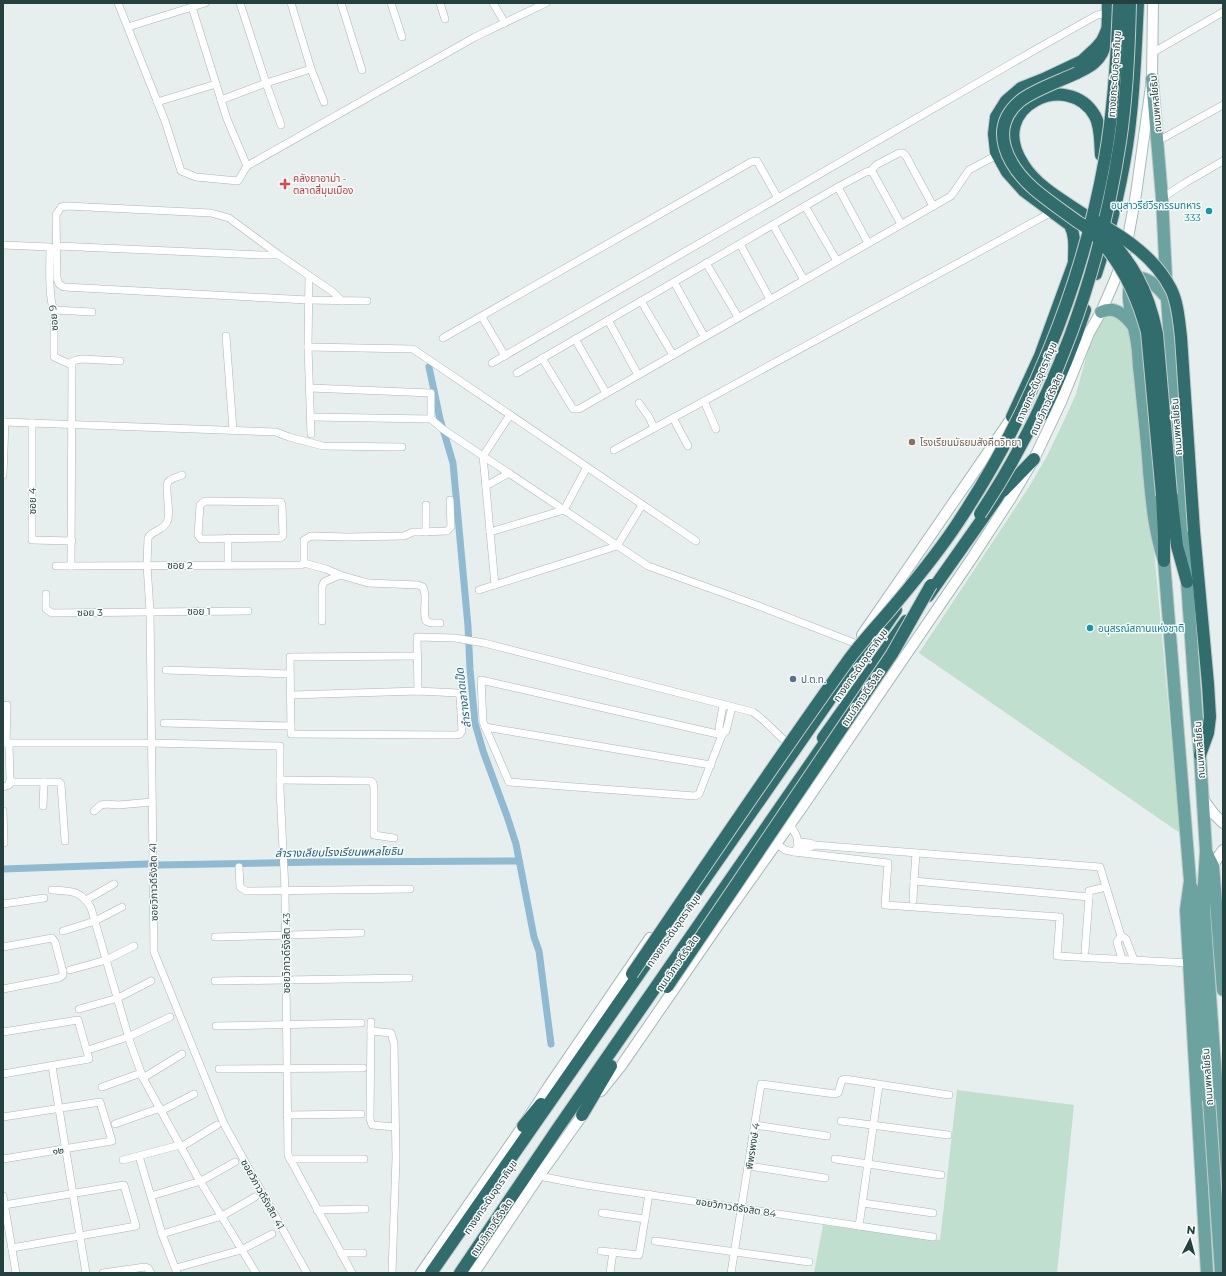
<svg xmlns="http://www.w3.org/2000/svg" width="1226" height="1276" font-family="Montserrat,'Noto Sans Thai',sans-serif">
<rect width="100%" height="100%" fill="#e6efed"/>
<g fill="#c0dfcf">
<path d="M1107,311L1125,316L1134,332L1180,833L919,653L1029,487L1047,456L1062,425L1076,394L1087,354L1089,333Z"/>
<path d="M957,1090L1074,1105L1057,1273H814L823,1225L940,1240Z"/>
</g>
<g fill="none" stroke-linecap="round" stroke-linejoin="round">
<g stroke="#90bad2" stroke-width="7">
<path d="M429,367L440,419L453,463L468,626L470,669L475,723L483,751L507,816L516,844L534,937L539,951L551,1044"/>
<path d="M158,865L317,862L519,861"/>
<path d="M3,869L147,864"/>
</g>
<g stroke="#a8b7b5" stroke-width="8">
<g id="street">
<path d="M118,3L165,121L181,171L196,177L238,181L247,166L475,37L546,3"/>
<path d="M240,3L266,83L281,125"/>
<path d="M291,3L311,69L324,102"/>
<path d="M341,3L362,70"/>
<path d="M391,3L402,37"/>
<path d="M440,3L445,19"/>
<path d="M493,3L505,23"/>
<path d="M192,7L227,119L247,166"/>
<path d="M128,27L205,3"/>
<path d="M1152,53L1223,12"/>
<path d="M221,100L266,83L311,69"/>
<path d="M157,102L216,84"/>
<path d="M1158,141L1223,105"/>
<path d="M871,171L873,173L901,224"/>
<path d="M838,187L868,243"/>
<path d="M1162,198L1185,183L1223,161"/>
<path d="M805,206L837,261"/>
<path d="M773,225L804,280"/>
<path d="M740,244L770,299"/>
<path d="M3,245L50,247C50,262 48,298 54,310V357L72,365L71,566"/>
<path d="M57,246L262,255H279"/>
<path d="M706,263L738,317"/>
<path d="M309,276L308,347L311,434"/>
<path d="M674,282L704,336"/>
<path d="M342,301L333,292L279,255L229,218L211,213L67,206L61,207L56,215L57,278L59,284L64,287L308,300L367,301"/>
<path d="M641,301L673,355"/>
<path d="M54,310L92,312"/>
<path d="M482,317L505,356"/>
<path d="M608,320L638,375"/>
<path d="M226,336L233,430"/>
<path d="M443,338L751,162L757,161L778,198"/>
<path d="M575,339L606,393"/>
<path d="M308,347L413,349L696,541"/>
<path d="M542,358L573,409H579L951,196L969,170L997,155"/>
<path d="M70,363L76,360L82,359L120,361"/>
<path d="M492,363L1033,51L1097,15L1107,13"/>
<path d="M517,373L838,187L866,172L871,171L876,165L899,153H903L906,156L933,206"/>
<path d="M310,388L431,393V419"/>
<path d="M704,401L716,429"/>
<path d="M639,403L649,417L654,428"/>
<path d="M311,417L431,419L444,430L648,566L751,603L857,644"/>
<path d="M673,418L688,446"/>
<path d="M3,422L276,432L289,437L323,446L402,447"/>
<path d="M32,423V540L72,541"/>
<path d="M614,450L1052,212"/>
<path d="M3,475L5,422"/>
<path d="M182,475C178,477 171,478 168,482C164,489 172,512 167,522C163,531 152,530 148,538L147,565L150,611L154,952L224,1124L307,1273"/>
<path d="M486,486L509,473"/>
<path d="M205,501L281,502L282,505L283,536L280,538L201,539L198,535L200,505Z"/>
<path d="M426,532V505"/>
<path d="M490,532L564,510L587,467"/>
<path d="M304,563V540L311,536L347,537L404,536L413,532H420L447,531L451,527L450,500"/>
<path d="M304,563L326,569L340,575L368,583L418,585L423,587C428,597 422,610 426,621L431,623H440"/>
<path d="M228,565V538"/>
<path d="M56,566L301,565L304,563"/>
<path d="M495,585L483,456L510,415"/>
<path d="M479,590L617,546L642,505"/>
<path d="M46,594V609L52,613L248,611"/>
<path d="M322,621V587L324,582L340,575"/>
<path d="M166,670L290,674"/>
<path d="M481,680L722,735L699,794L695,796L509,782L483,722Z"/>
<path d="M418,691L417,637L455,638L484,643L753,712L762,719L785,741"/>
<path d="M291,695L418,691L458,693L460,696L462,731L460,734L456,735L291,734L290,657L418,656"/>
<path d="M723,705L719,728L722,735L726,731L732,707"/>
<path d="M164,723L291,726"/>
<path d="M485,727L711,765"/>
<path d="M3,743H151L280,746V789L285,890L288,1155L352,1273"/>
<path d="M6,743L7,705"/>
<path d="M280,780L371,781L373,783L374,788V835L394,838"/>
<path d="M10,782H59L61,784L65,841"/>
<path d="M3,787L9,785L10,779L9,743"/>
<path d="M43,806L44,782"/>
<path d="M3,811L4,843"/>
<path d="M94,811L101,805L106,804L118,805L152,802"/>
<path d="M798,842L810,843L814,845L810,847H798"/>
<path d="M776,843L785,850L794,852L798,847L797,837L790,824"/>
<path d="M814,845L1100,867L1121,936L1126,939L1134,960"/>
<path d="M794,852L888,863L885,905L1060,917L1057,956L1189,963"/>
<path d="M916,853L914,881L1089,897V891L1106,887"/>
<path d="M239,867L240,887L246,891L410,889"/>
<path d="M52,890C71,891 81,890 91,908L130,1042L143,1078L197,1176L256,1273"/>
<path d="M86,900L114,884"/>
<path d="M913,900L914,881"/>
<path d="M3,904L44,898"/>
<path d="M63,931L95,921L122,907"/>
<path d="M1121,936L1117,942L1122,959"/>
<path d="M215,937L361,933"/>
<path d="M3,947L52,938L55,942L63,972V975L59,978L3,989"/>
<path d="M1085,951L1089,897"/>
<path d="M70,970L106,960L134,946"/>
<path d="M215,981L409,978"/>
<path d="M79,1009L118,998L151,981"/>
<path d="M371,1022L370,1119L372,1125L395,1127"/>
<path d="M216,1026L361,1023"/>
<path d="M371,1031L391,1033L394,1043L396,1158L392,1273"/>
<path d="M3,1032L78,1020L89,1059L3,1074"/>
<path d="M91,1049L128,1037L170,1017"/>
<path d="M52,1066L86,1273"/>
<path d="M219,1069L363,1068"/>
<path d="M143,1078L182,1054"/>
<path d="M102,1087L141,1073"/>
<path d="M161,1111L194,1094"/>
<path d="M287,1115L361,1114"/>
<path d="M3,1117L100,1102L112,1141L3,1159"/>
<path d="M841,1121L948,1135"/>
<path d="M115,1124L160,1108"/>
<path d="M755,1125L827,1136"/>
<path d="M181,1147L217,1125"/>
<path d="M139,1156L162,1234L177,1273"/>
<path d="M290,1159H364"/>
<path d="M835,1159L941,1175"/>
<path d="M123,1160L180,1145"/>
<path d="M749,1166L825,1178"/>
<path d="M539,1176L585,1185L933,1237"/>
<path d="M3,1196L16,1273"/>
<path d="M151,1196L201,1181L235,1162"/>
<path d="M863,1203L933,1213"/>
<path d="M4,1205L124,1185L136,1226L12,1248"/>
<path d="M317,1210L365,1209"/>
<path d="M602,1213L645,1219"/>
<path d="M859,1226L879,1085"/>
<path d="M162,1234L222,1216L255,1197"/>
<path d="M655,1241L809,1262"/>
<path d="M601,1251L639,1255L649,1194"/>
<path d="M341,1253H363"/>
<path d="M176,1268L241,1250L272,1234"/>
<path d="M103,1273L145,1267L148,1268L151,1273"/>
<path d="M610,1273L613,1252"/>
<path d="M731,1273L761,1084L835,1094L838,1093L842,1080L845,1079L949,1095"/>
</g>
</g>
<g stroke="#a5bab7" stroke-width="12">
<g id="secondary">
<path d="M862,635L1013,416"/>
<path d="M1203,799L1214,814L1223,823"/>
<path d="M1213,866L1220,854L1223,850"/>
<path d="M601,1091L621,1066L719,924L803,806L972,558L1011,498L1034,459L1061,402L1089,333L1101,312L1114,282L1125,254L1136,194L1152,79L1153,3"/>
<path d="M421,1273L523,1126L549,1086L650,938"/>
<path d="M474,1273L539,1176L586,1110"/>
</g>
</g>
<g stroke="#c2cac9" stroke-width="14">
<g id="primary">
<path d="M1152,79L1162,198L1167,298L1196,709L1200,755L1206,851L1204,884V910L1223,1179"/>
<path d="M1167,298C1160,290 1144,270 1132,282C1123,292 1136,331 1137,344C1139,354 1138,365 1140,375C1143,407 1147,439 1149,471C1152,504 1154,529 1164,561L1190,881L1186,910L1207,1273"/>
<path d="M1101,312C1115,305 1126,316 1134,327"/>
<path d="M1206,852L1213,866L1223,990"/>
<path d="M1192,888L1196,909L1209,1100"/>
</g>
</g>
<g stroke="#c2cac9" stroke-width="14">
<g id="highway">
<path d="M1077,73C1083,70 1090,67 1095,62C1111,48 1107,22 1108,3"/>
<path d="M1086,216C1064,201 1037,187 1023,164C985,106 1069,69 1095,116C1101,127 1100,142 1101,155"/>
<path d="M1074,262C1074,249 1076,237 1070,225L1024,191L1007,172L996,152L994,134L996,117L1006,101L1021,88L1046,78L1082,61L1096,48L1102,41L1107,30"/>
<path d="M1096,274C1113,221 1126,167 1131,113C1135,76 1136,40 1138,3"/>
<path d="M1042,415C1059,381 1073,347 1085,310"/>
<path d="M1012,417L1040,356L1075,260"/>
<path d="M1003,491L1034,459"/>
<path d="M1171,494L1177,546L1187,582"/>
<path d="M1162,495L1164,536V561"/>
<path d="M1194,531L1208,684L1210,717L1208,733L1200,755"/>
<path d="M928,596L997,498L1006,482"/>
<path d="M874,642L896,610"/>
<path d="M823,738L906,621"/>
<path d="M582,1115L611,1066"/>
<path d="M523,1126L541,1104"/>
<path d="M431,1273L876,633"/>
<path d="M460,1273L558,1128L831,734"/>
</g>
</g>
<use href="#street" stroke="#fff" stroke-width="7"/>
<use href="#secondary" stroke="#fff" stroke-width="10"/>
<use href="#primary" stroke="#6ca3a0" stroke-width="12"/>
<use href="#highway" stroke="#316d6d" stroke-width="12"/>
<g stroke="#c2cac9" stroke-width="14" stroke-linecap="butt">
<path id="primary-bridge" d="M1209,1100L1221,1273"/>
</g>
<g stroke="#c2cac9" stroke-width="14" stroke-linecap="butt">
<g id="highway-bridge">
<path d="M1077,73C1060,81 1033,90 1020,101C987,129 1008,166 1034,189C1048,201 1063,211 1078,222C1083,225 1088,228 1092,232C1120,259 1137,295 1147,332L1162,495"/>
<path d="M1097,222C1127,239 1155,258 1171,289C1178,303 1179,321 1181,337L1194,531"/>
<path d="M1100,229C1132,261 1148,289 1157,334L1171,494"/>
<path d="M980,514C1054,403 1100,273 1120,142C1127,96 1129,49 1130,3"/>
<path d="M632,974C703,870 773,765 847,662C859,645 873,630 886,615C910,587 934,558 955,527C1028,418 1082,288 1105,158C1114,108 1117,55 1119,3"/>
<path d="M667,987L892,654L931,585"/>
</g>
</g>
<use href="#primary-bridge" stroke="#6ca3a0" stroke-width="12"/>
<use href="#highway-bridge" stroke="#316d6d" stroke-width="12"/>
</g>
<path fill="#e0444e" stroke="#f7fbfa" stroke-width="1.5" d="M283 178h4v4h4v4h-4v4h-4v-4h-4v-4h4z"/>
<g fill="#0f9aa8" stroke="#f7fbfa" stroke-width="1.5">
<circle cx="1209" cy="211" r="4"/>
<circle cx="1090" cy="628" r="4"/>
</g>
<circle fill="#8d6e63" stroke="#f7fbfa" stroke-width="1.5" cx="912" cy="442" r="4"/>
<circle fill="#5c6f8a" stroke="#f7fbfa" stroke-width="1.5" cx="793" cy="679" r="4"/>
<g text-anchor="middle" stroke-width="3" stroke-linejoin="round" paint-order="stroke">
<g font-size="10" fill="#25413f" stroke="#f7fbfa">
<text transform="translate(1114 74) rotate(-86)" y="4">ทางยกระดับอุตราภิมุข</text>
<text transform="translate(1155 104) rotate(-95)" y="4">ถนนพหลโยธิน</text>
<text transform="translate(53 318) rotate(-95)" y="4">ซอย 9</text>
<text transform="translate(1036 382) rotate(-66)" y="4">ทางยกระดับอุตราภิมุข</text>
<text transform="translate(1046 404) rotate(-66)" y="4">ถนนวิภาวดีรังสิต</text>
<text transform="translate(1176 427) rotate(-94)" y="4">ถนนพหลโยธิน</text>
<text transform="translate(32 501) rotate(-90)" y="4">ซอย 4</text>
<text x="180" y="569">ซอย 2</text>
<text x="199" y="615">ซอย 1</text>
<text transform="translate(90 612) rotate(-1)" y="4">ซอย 3</text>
<text transform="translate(860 665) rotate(-55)" y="4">ทางยกระดับอุตราภิมุข</text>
<text transform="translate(862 697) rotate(-56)" y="4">ถนนวิภาวดีรังสิต</text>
<text transform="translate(1199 750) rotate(-94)" y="4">ถนนพหลโยธิน</text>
<text transform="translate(153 882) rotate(-91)" y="4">ซอยวิภาวดีรังสิต 41</text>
<text transform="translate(673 930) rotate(-55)" y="4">ทางยกระดับอุตราภิมุข</text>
<text transform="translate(286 953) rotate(-90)" y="4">ซอยวิภาวดีรังสิต 43</text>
<text transform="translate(677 963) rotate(-55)" y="4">ถนนวิภาวดีรังสิต</text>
<text transform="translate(1207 1077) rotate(-94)" y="4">ถนนพหลโยธิน</text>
<text transform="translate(752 1146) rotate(-81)" y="4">พิพรพงษ์ 4</text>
<text transform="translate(58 1150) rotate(-9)" y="4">๑๒</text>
<text transform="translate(263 1194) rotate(61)" y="4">ซอยวิภาวดีรังสิต 41</text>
<text transform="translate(490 1197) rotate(-56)" y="4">ทางยกระดับอุตราภิมุข</text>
<text transform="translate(736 1207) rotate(9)" y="4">ซอยวิภาวดีรังสิต 84</text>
<text transform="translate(491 1227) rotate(-56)" y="4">ถนนวิภาวดีรังสิต</text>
</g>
<g font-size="10" fill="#be3a42" stroke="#f7fbfa" text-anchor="start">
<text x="293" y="182">คลังยาอาม่า -<tspan x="293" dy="12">ตลาดสี่มุมเมือง</tspan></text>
</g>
<g font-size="10" fill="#0d838f" stroke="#f7fbfa" text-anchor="end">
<text x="1201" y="209">อนุสาวรีย์วีรกรรมทหาร<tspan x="1201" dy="12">333</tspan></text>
<text x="1098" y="632" text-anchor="start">อนุสรณ์สถานแห่งชาติ</text>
</g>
<g font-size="10" fill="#785e54" stroke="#f7fbfa" text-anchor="start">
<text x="920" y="446">โรงเรียนมัธยมสังคีตวิทยา</text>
</g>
<g font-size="10" fill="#4e5e75" stroke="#f7fbfa" text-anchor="start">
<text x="801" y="683">ป.ต.ท.</text>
</g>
<g font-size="11" font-style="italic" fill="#1f5a7d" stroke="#f7fbfa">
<text transform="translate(463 698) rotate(-97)" y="4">ลำรางลาดเป็ด</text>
<text transform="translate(339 852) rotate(-1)" y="4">ลำรางเลียบโรงเรียนพหลโยธิน</text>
</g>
</g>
<rect width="1226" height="1276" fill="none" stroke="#25413f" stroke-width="8"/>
<g transform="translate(1190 1240) rotate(6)" stroke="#f7fbfa" stroke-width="3" paint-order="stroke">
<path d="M0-3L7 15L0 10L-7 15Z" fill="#25413f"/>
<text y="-6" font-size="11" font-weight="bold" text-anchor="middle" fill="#25413f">N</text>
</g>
</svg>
